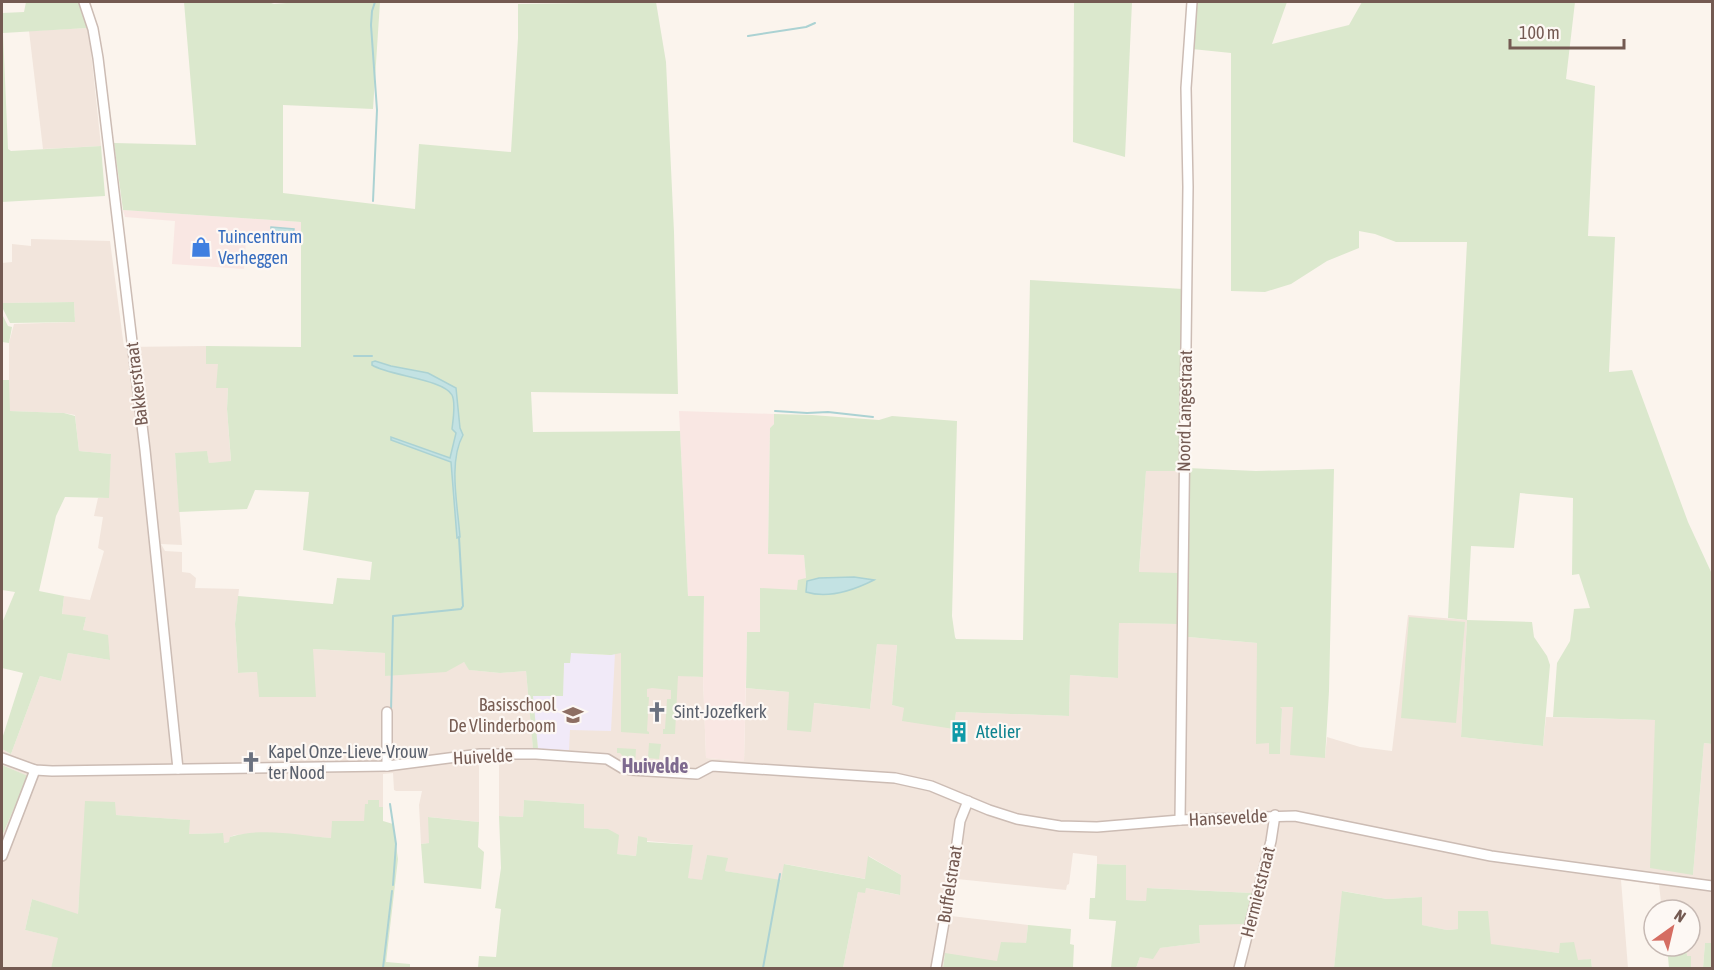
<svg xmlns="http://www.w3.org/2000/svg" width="1714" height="970" font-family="'Asap Condensed',sans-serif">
<rect width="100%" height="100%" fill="#fbf4ed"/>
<g fill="#f2e5dc">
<path d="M87,28L90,42L101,146L43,149L29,31Z"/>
<path d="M31,239L110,241L124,347L206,346V364H218L228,387L227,409L231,462L209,463L207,452L175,453L182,545L161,544L165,551L182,552V572L190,573L196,578L195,588L239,589L235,624L238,673L257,672L312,649L385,653V676L464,662L470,670L500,673L526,671L533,748H538L532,696L564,662L615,653H621L622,672L703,677L706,758L744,761L746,688L789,692L813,703L870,709L877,644H897L892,705L904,708L954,728L956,712L1069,716L1070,675L1118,678L1119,623L1186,624L1188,637L1257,643L1269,743L1280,754L1282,710L1280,709V707H1293L1325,758L1327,737L1360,747L1392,751L1408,615L1467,620L1461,737L1543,746L1546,717L1655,720L1693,875L1704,743L1712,744V943H1705L1703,968H1690L1691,956L1687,957L1686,946H1690V910H1662L1659,885L1621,880L1628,968H1592L1591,959L1578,961L1560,953L1491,945L1458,929L1447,930L1421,925L1422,897L1387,899L1343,891L1334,968H1136L1140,957L1159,948L1200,943L1199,925L1252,893L1148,888L1147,901L1126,900V865L1097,864V856L1073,853L1069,884L1067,885L1066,890L957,879L951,916L1028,925L1026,943L997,962L945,954L943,968H843L858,892L866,888L899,895L901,875L869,856L866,879L785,864L781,881L725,871L707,855L702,881L687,878L693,845L647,841L638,836L636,856L617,854L608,829L584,828V804L524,800L523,817L499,816V759L479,761V822L429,817V843L421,844L419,805L422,791H396L394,790L393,773L383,774V821L331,838L268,833L235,835L230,837V842L223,843V833L189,834V820L116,815L79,898L78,915L32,899L25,930L59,938L51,968H2V836L27,776L2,765V749L11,754L40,676L61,681L68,653L110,660L83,630L86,617L62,615L64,596L90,600L104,551L98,548L103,517L94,516L98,498H108L111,454L79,451L75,415L64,413L9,411V343L14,324L75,322L74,302L2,303V263L12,262V244L31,246Z"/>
<path d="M1146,470L1180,471L1178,573H1139Z"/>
</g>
<g fill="#f9e7e3">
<path d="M123,210L301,222V244L246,240L244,269L172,264L175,221L125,217Z"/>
<path d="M679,411L774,414V424L770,428L768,554L804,555L806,578L797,590L760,632H747L744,761L706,758L703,677L704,596H688Z"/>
</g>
<path fill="#f1eaf8" d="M571,653L611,655L615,653L611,731L570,730L569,750L538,749L532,696H562L564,662Z"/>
<g fill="#dbe8cd">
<path d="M26,2H78L87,28L3,33L8,149L11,151L101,146L105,196L2,202V13L24,12Z"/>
<path d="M184,2H268L274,4L299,2H380L373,109L283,105V193L415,209L419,144L511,152L518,38V4L656,2L666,62L674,232L678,394L531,392L533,432L680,431L688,596H704L703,677L678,676L675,734H663V729H665L667,699H671V690L652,688L647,689V697H649L647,731L649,732V734L621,732V653L611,655L571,653L570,663H564L563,696H533L538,749H533L526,671L500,673L469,670L464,662L446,672L385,676V653L313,649L316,697H259L257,672L238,673L235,624L238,596L333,604L337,578L370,580L372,562L303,550L309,492L255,490L247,509L179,512L175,453L207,451L209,463L231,461L227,409L228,388H216L218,364H206V346L301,347V222L123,210L114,143L196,145Z"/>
<path d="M1074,2H1132L1125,157L1073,142Z"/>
<path d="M1196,2H1287L1272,44L1349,25L1362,2H1575L1566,79L1595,86L1588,236L1615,237L1609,372L1632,370L1688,522L1712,574V744L1704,743L1693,875L1650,868L1655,720L1553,717L1557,663L1570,641L1574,609L1590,608L1579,574L1572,575L1573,498L1520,493L1514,548L1471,546L1467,620L1532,622L1534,637L1547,656L1550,665L1543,746L1461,737L1467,620L1448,618L1467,242H1396L1375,234L1359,231V248L1327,261L1291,284L1265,292L1231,291V53L1192,49Z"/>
<path d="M1030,280L1183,289L1180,471H1146L1139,572L1178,573V624L1119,623L1118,678L1070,675L1069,716L956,712L954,729L902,721L904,708L892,705L897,645L877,644L870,709L814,703L811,732L787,730L789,692L746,688L747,632H760V588L797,590L798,580L806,578L804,555L768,554L770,428L774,424V414L812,415L879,420L892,416L957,421L952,616L955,637L956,639L1023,640Z"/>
<path d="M74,302L75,322L10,323L2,307V303Z"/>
<path d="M2,314L8,326L12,327L9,343L2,342Z"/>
<path d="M2,380H9L10,411L64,413L75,416L79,451L111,454L109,498L65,497L56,516L39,591L64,596L62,614L86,617L83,630L108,635L110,660L68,653L61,681L40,676L11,754L2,749V739L23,673L2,668V623L15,592L2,590Z"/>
<path d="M1187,468L1256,471L1334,469L1329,691L1325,758L1290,755L1293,707H1280L1282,709L1280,754H1269V743L1256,744L1257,643L1188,637L1186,624Z"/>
<path d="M1409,617L1465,622L1456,723L1401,718Z"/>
<path d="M649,743L661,744L659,759L648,758Z"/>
<path d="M617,748L636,749L635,764H630L620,753H617Z"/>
<path d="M2,765L28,776L2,836Z"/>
<path d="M368,800H379V807H383V821L393,824L398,859L386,962L410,964V968H51L58,938L25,930L32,899L78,914L85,801L115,802L116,815L190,820L189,834L223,833L224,843L229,842L230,837C262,827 298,835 331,838L332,821H364L365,804H368Z"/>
<path d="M524,800L584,804V828L608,829L619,835L617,854L636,856L638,836L647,838V842L693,845L688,878L702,880L707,855L728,858L725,871L781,880L784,864L865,879L868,856L901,875L900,895L866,888L865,893L858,892L843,968H478L479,956L496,957L501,909L495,908L501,868L499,816L523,817Z"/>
<path d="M428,817L479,822L478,847L484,852L481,889L424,883L421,844L429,843Z"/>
<path d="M1097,864L1126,865V900L1146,901L1147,888L1252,893L1244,924L1199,925L1200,943L1160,948L1153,959L1140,957L1136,968H1111L1116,921L1089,919L1090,898H1095Z"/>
<path d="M1342,891L1387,899L1422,897V925L1447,930L1458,929V911H1488L1491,944L1559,953L1560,943L1574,942L1578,960L1591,959L1592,968H1334Z"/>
<path d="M1028,925L1071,929L1070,944L1074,945L1073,968H943L945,953L997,961L1001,942L1026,943Z"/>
<path d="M1705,943H1712V968H1703Z"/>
<path d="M1667,946H1686L1687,956H1691V968H1697H1669Z"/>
</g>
<g fill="#c3e2e3" stroke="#abd2d3" stroke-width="1.5">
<path d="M271,227L294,229L293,241L270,239Z"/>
<path d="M375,361L391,366L428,373L456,388L460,428L463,435C448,462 458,507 460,537L457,538L451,462L391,440V437L450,458L456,433L452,429C453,420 456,403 452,395C443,379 389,376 372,365V362Z"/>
<path d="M854,577L874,580C854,590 828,599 806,592L807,581L819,578Z"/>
</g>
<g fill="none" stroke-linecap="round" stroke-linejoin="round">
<g stroke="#abd2d3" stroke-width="2">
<path d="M748,36L806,27L815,23"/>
<path d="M373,201L377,110L371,25L372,11L375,2"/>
<path d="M354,356H372"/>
<path d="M775,411L807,413L828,412L873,417"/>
<path d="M391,712L393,616L461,609L463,606L459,537"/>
<path d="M390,804L396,844L393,885"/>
<path d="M383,968L392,891"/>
<path d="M763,968L780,874"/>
</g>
<g stroke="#ccbcb4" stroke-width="12">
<g id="minor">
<path d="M84,2L93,29L98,58L145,450L178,769"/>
<path d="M2,758L35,770L52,771L387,766L480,754H536L607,759L622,768L631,770L697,774L712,766L895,778L931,786L989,810L1017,819L1060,826L1097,827L1180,820L1295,816L1491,856L1712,886"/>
<path d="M387,766V712"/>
<path d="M1180,820L1188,187L1186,88L1192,2"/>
<path d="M2,856L35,770"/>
<path d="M936,968L954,865L960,821L968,801"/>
<path d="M1239,968L1271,841L1275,815"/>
</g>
</g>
<use href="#minor" stroke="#fff" stroke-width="9"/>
</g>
<defs>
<g id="shop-bare" transform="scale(1.62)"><path d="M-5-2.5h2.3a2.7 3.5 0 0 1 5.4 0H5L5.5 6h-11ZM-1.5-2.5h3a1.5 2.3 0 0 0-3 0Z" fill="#3f7fe0" stroke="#fdf8f4" stroke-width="2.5" paint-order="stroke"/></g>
<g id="church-bare" transform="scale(1.62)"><path d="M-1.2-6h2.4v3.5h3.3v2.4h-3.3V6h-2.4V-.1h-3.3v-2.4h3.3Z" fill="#6b7280" stroke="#fdf8f4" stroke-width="2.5" paint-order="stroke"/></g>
<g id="school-bare" transform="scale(1.62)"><path d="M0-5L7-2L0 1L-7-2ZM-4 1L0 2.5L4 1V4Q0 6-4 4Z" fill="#8d6e63" stroke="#fdf8f4" stroke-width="2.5" paint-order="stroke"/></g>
<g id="building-bare" transform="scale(1.62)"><path d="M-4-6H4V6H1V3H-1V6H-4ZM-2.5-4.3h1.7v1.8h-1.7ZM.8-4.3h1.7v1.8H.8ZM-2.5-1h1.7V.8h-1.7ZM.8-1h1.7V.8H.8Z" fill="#0f9aa8" stroke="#fdf8f4" stroke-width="2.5" paint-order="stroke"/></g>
</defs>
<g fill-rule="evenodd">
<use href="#shop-bare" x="201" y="247"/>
<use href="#church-bare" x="657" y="712"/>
<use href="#school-bare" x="573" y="715"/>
<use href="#building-bare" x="959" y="732"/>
<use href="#church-bare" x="251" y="762"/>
</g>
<g text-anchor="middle" stroke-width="4.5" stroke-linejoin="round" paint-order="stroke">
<g font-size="18" fill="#366cbe" stroke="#fdf8f4" text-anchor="start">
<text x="218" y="243">Tuincentrum<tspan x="218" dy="21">Verheggen</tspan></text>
</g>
<g font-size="18" fill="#745a52" stroke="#fdf8f4">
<text transform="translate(137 384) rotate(-97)" y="6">Bakkerstraat</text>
<text transform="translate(1185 411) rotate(-89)" y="6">Noord Langestraat</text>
<text transform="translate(483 757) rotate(-3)" y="6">Huivelde</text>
<text transform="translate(1228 818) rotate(-3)" y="6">Hansevelde</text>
<text transform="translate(950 884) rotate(-81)" y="6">Buffelstraat</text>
<text transform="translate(1258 892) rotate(-76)" y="6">Hermietstraat</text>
</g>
<g font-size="18" fill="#785e54" stroke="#fdf8f4" text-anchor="end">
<text x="556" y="711">Basisschool<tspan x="556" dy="21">De Vlinderboom</tspan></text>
</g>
<g font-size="18" fill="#5b616d" stroke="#fdf8f4" text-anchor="start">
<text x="674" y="718">Sint-Jozefkerk</text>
<text x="268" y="758">Kapel Onze-Lieve-Vrouw<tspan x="268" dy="21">ter Nood</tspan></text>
</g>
<g font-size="18" fill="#0d838f" stroke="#fdf8f4" text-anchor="start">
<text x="976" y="738">Atelier</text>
</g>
<g font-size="20" font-weight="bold" fill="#7e6a8f" stroke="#fdf8f4">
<text x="655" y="773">Huivelde</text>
</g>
</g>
<rect width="1714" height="970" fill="none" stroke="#745a52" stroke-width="6"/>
<g transform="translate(1672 928) rotate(34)"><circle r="28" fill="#fdf8f4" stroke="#c6b9b3" stroke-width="1.5"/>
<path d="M0-4.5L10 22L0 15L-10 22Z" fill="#d56d62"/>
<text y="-9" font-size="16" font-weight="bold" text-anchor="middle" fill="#745a52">N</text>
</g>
<path d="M1510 39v9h114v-9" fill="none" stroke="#745a52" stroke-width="3"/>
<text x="1519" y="39" font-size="18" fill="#745a52" stroke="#fdf8f4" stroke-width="4.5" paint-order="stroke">100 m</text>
</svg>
